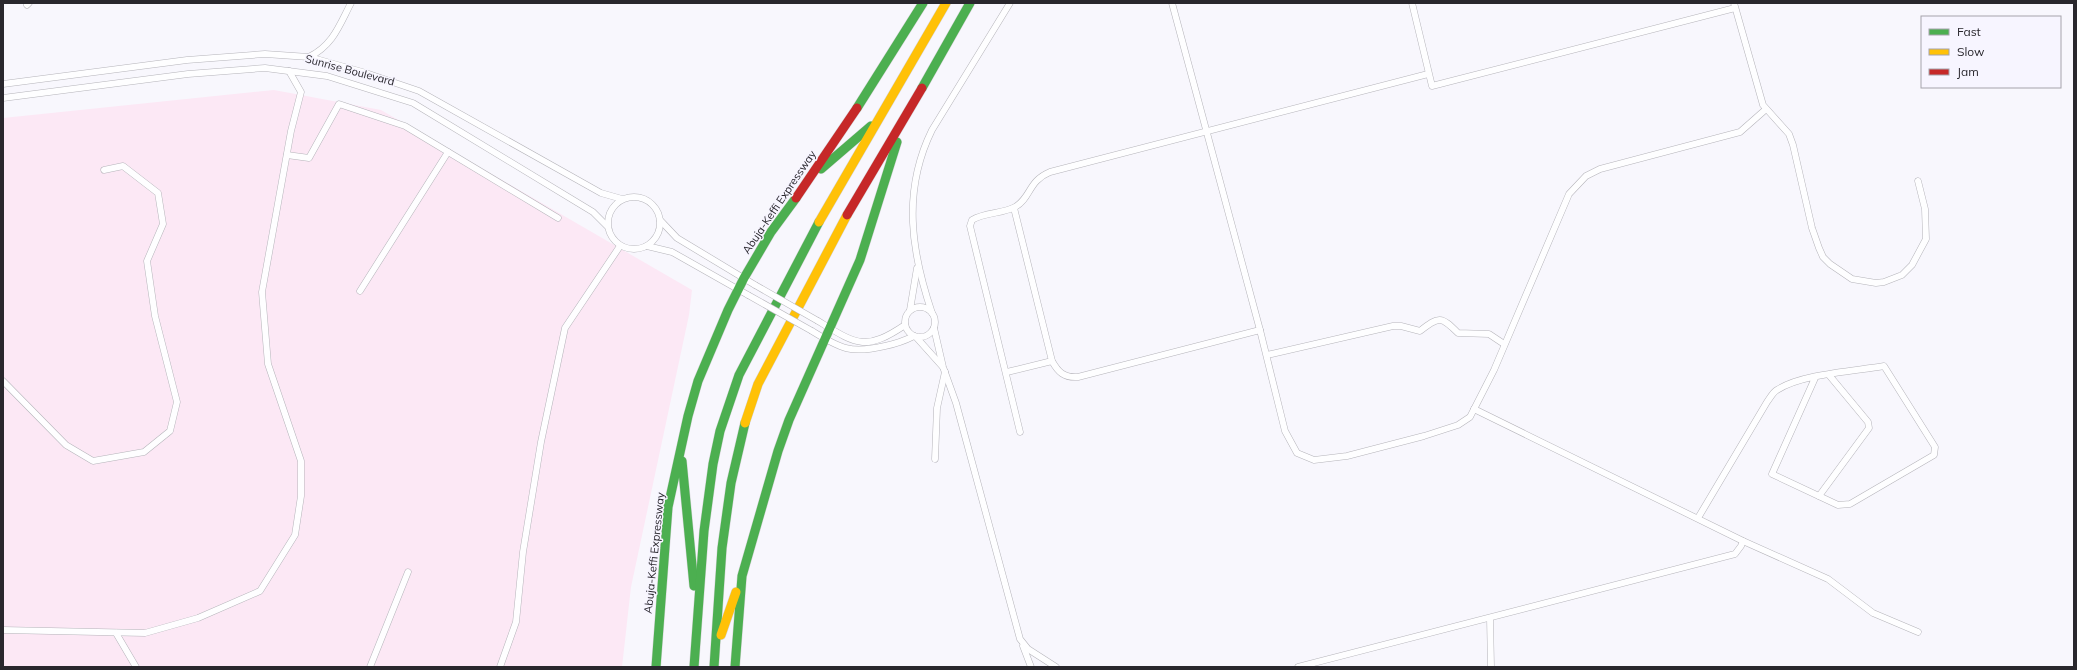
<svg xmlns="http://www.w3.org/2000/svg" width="2077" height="670" font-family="Mulish,sans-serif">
<rect width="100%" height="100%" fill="#f8f7fd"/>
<path fill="#fce8f5" d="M274,90L381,110L692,290L689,315L631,587L622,667H3V118Z"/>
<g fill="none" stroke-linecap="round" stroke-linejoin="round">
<g stroke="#b5b4ba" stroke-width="7">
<g id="street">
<path d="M1172,3L1260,330L1285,431L1297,453L1314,460L1347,456L1424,436L1458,425L1470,417L1494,370L1569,194L1586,176L1600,169L1740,132L1765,110"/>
<path d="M1412,3L1432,86L1735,8"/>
<path d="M1734,3L1763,105L1789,134L1793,145L1812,228L1819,248L1823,257L1830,264L1852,279L1876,283L1884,282L1902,275L1912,265L1926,239L1925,209L1918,181"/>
<path d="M27,5L29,3"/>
<path d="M309,57C333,45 339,26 351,3"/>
<path d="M3,84L187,60L265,54L309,57L366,73L419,91L601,193L622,199"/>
<path d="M3,98L188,74L265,68L327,76L413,103L593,212L607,226"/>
<path d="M287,155L309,158L339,104L405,126L558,218"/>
<circle cx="634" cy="223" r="26"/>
<path d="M1014,208L1052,361C1058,372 1064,378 1078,377L1260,330"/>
<path d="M660,220L677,238L755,285"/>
<path d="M647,246L672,252L748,295"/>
<path d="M360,291L448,152"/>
<circle cx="920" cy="322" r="15"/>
<path d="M910,310L917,268"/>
<path d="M932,313C911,251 902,191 932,130L1010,3"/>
<path d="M818,321C856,344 865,352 905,325"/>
<path d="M934,328L943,367L956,403L1020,639L1028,649L1056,667"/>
<path d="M812,331C841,349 851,354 885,346C895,344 904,341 914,336"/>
<path d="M916,337L942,366"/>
<path d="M1267,355L1393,326H1401L1420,331C1439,316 1441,316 1458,333L1489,334L1504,344"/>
<path d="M1007,372L1052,361"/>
<path d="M3,381L66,445L93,461L144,452L170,431L177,402L155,316L147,261L163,224L158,193L123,166L104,170"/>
<path d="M1474,409L1743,541L1828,579L1873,613L1918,632"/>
<path d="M1020,432L970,226L972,220C985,212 1002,214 1015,207C1031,198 1028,181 1050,172L1428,74"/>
<path d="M935,459L937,408L945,372"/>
<path d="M1819,496L1869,428L1868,422L1829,375"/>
<path d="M1698,518L1767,402C1770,398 1773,392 1777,390C1801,374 1855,371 1884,366L1935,447L1934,455L1850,504L1838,505L1772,474L1815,378"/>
<path d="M1490,618L1491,667"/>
<path d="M3,630L145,633L198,618L260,591L295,535L301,496V461L268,364L262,292L291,131L301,92L289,71"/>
<path d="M116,633L136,667"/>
<path d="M1023,646L1031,667"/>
<path d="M370,667L408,572"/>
<path d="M500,667L516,622L523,552L541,442L565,328L620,246"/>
<path d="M1298,667L1735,554L1741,546L1743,541"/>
</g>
</g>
<g stroke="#d6d5d8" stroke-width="10">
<g id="fast">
<path d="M922,88L970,3"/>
<path d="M857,108L923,3"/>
<path d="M821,169L871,126"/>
<path d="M682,461L694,586"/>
<path d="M656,667L668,507L688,416L698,381L728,310L744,278L771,232L796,198"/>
<path d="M694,667L704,531L713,464L720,431L739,375L819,222"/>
<path d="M714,667L722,548L731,483L745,423"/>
<path d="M735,667L742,576L778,451L789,420L860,260L897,142"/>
</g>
</g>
<g stroke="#d6d5d8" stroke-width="10">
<g id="slow">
<path d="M819,222L946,3"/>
<path d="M745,423L758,384L847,215"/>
<path d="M721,635L736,592"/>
</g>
</g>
<g stroke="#d6d5d8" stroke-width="10">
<g id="jam">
<path d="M796,198L857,108"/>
<path d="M847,215L922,88"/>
</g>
</g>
<use href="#street" stroke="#fefeff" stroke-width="6"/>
<use href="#fast" stroke="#4caf50" stroke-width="9"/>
<use href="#slow" stroke="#ffc107" stroke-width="9"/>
<use href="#jam" stroke="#c62828" stroke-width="9"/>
<g stroke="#b5b4ba" stroke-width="7" stroke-linecap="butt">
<g id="street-bridge">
<path d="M755,285L818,321"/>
<path d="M748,295L812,331"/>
</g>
</g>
<use href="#street-bridge" stroke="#fefeff" stroke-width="6"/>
</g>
<g text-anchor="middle" stroke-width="3" stroke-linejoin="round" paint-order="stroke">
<g font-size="11" fill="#29272d" stroke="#f7f5ff">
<text transform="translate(350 70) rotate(15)" y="4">Sunrise Boulevard</text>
<text transform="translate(779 202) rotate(-56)" y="4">Abuja-Keffi Expressway</text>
<text transform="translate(654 553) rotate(-84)" y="4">Abuja-Keffi Expressway</text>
</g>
</g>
<rect width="2077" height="670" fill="none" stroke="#29272d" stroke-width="8"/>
<rect x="1921" y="16" width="140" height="72" fill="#f7f5ff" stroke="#a5a3ab"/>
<rect x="1929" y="29" width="20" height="6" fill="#4caf50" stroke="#a5a3ab"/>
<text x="1957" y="36" font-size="12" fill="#29272d">Fast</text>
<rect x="1929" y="49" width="20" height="6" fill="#ffc107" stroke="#a5a3ab"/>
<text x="1957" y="56" font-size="12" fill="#29272d">Slow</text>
<rect x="1929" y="69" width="20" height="6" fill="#c62828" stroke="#a5a3ab"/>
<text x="1957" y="76" font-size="12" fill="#29272d">Jam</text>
</svg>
